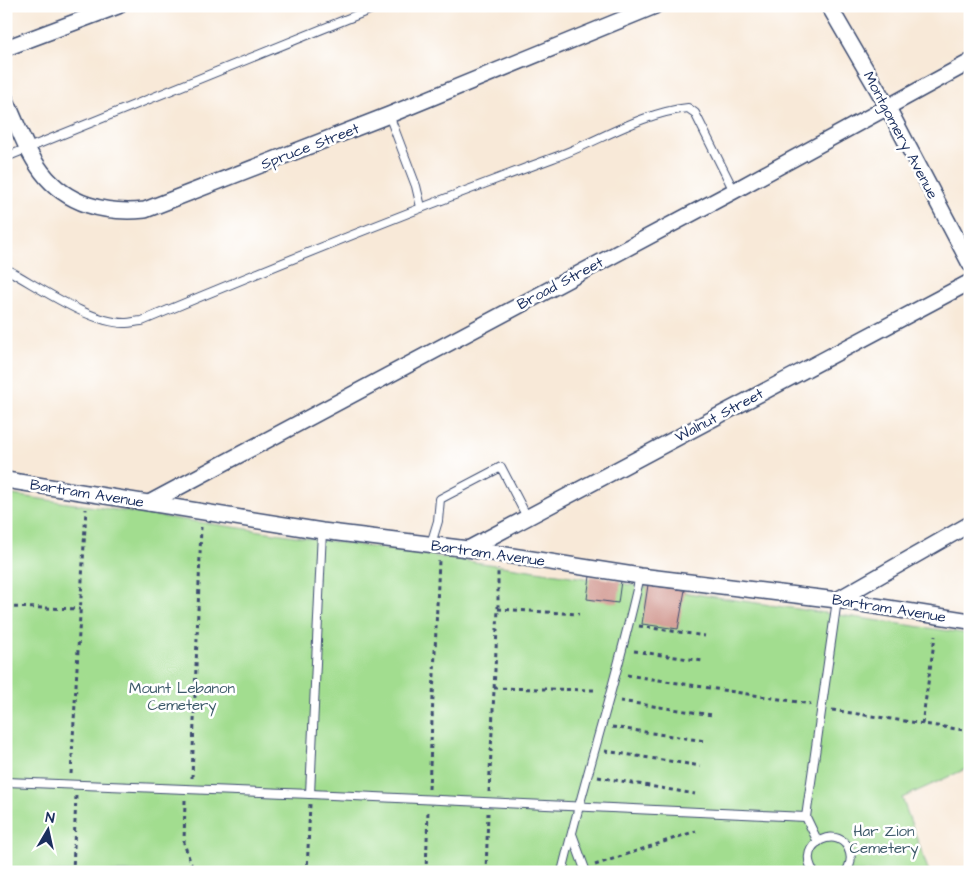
<svg xmlns="http://www.w3.org/2000/svg" width="976" height="878" font-family="'Architects Daughter',sans-serif">
<rect width="100%" height="100%" fill="#fff"/>
<filter id="ink" filterUnits="userSpaceOnUse"><feTurbulence type="fractalNoise" baseFrequency=".02" numOctaves="2"/><feDisplacementMap in="SourceGraphic" scale="10" xChannelSelector="R" yChannelSelector="G"/><feConvolveMatrix kernelMatrix="1 2 1 2 8 2 1 2 1" color-interpolation-filters="sRGB"/></filter>
<filter id="wash" filterUnits="userSpaceOnUse"><feTurbulence type="fractalNoise" baseFrequency=".0096" numOctaves="4" result="noise"/><feDisplacementMap in="SourceGraphic" scale="20" xChannelSelector="R" yChannelSelector="G"/><feGaussianBlur stdDeviation="1.12" result="paint"/><feColorMatrix in="noise" values="0 0 0 0 0 0 0 0 0 0 0 0 0 0 0 0 0 1.4 0 .05"/><feComposite in="paint" operator="in"/></filter>
<g filter="url(#wash)">
<rect width="100%" height="100%" fill="#f8e9d8"/>
<path fill="#a2dd8f" stroke="#5e8676" d="M6,494L970,634V767L902,798L929,872H6Z"/>
<g id="blocks">
<g fill="#cf938a">
<path d="M590,576L621,581L618,603L587,599Z"/>
<path d="M648,585L685,590L678,629L642,624Z"/>
</g>
</g>
</g>
<g filter="url(#ink)">
<use href="#blocks" fill-opacity="0" stroke="#3c4b70" stroke-width="1"/>
<g fill="none" stroke-linecap="round" stroke-linejoin="round">
<g stroke="#3c4b70" stroke-width="10">
<g id="lane">
<path d="M389,115L416,186L421,207"/>
<path d="M6,157L379,6"/>
<path d="M6,269C38,286 91,324 126,323C131,323 137,321 142,321C278,264 415,209 553,158C598,142 640,113 688,108L695,113L734,191"/>
<path d="M431,544L438,521L440,499L501,467L527,517"/>
<path d="M6,782L310,794L806,817"/>
<path d="M310,794L322,531"/>
<path d="M572,834L586,872"/>
<path d="M818,842L806,817L837,600"/>
<path d="M562,872C586,773 618,676 640,576"/>
<path d="M814,872C793,843 842,822 850,853C852,860 850,866 846,872"/>
</g>
</g>
<g stroke="#3c4b70" stroke-width="18">
<g id="street">
<path d="M829,6L887,106L970,264"/>
<path d="M6,48L118,6"/>
<path d="M6,100C17,124 26,151 42,172C67,205 106,214 145,210L389,115L655,6"/>
<path d="M6,480L322,531L468,549L640,576L837,600L970,621"/>
<path d="M149,503L734,191L970,62"/>
<path d="M468,549L970,282"/>
<path d="M837,600L970,524"/>
</g>
</g>
<g stroke="#3c4b70" stroke-width="3" stroke-dasharray="4 4" stroke-linecap="butt">
<path d="M6,607L80,609"/>
<path d="M498,609L579,614"/>
<path d="M639,626L705,636"/>
<path d="M634,651L703,661"/>
<path d="M627,675L811,704"/>
<path d="M494,688L594,690"/>
<path d="M620,701L712,715"/>
<path d="M832,710L970,731"/>
<path d="M922,724L935,636"/>
<path d="M612,727L705,741"/>
<path d="M605,751L701,766"/>
<path d="M71,774L86,509"/>
<path d="M598,777L695,794"/>
<path d="M192,778L201,527"/>
<path d="M429,789L439,560"/>
<path d="M489,792L498,609V568"/>
<path d="M185,800L184,843L191,864L190,872"/>
<path d="M595,865L696,831"/>
<path d="M73,872L76,795"/>
<path d="M307,872L310,804"/>
<path d="M426,872L428,810"/>
<path d="M486,872L488,813"/>
</g>
<use href="#lane" stroke="#fff" stroke-width="8"/>
<use href="#street" stroke="#fff" stroke-width="15"/>
</g>
</g>
<g text-anchor="middle" stroke-width="5" stroke-linejoin="round" paint-order="stroke">
<g font-size="15" fill="#1b2f5e" stroke="#fff">
<text transform="translate(901 135) rotate(62)" y="5">Montgomery Avenue</text>
<text transform="translate(310 146) rotate(-21)" y="5">Spruce Street</text>
<text transform="translate(560 283) rotate(-28)" y="5">Broad Street</text>
<text transform="translate(719 415) rotate(-28)" y="5">Walnut Street</text>
<text transform="translate(87 493) rotate(9)" y="5">Bartram Avenue</text>
<text transform="translate(488 553) rotate(8)" y="5">Bartram Avenue</text>
<text transform="translate(889 608) rotate(9)" y="5">Bartram Avenue</text>
</g>
<g font-size="15" fill="#3d5a6a" stroke="#fff">
<text x="182" y="693">Mount Lebanon<tspan x="182" dy="17">Cemetery</tspan></text>
<text x="884" y="836">Har Zion<tspan x="884" dy="17">Cemetery</tspan></text>
</g>
</g>
<rect width="976" height="878" fill="none" stroke="#fff" stroke-width="25"/>
<g transform="translate(48 830) rotate(9)" stroke="#ffffff" stroke-width="4" paint-order="stroke">
<path d="M0-4L9 19L0 12L-9 19Z" fill="#1b2f5e"/>
<text y="-8" font-size="14" font-weight="bold" text-anchor="middle" fill="#1b2f5e">N</text>
</g>
</svg>
